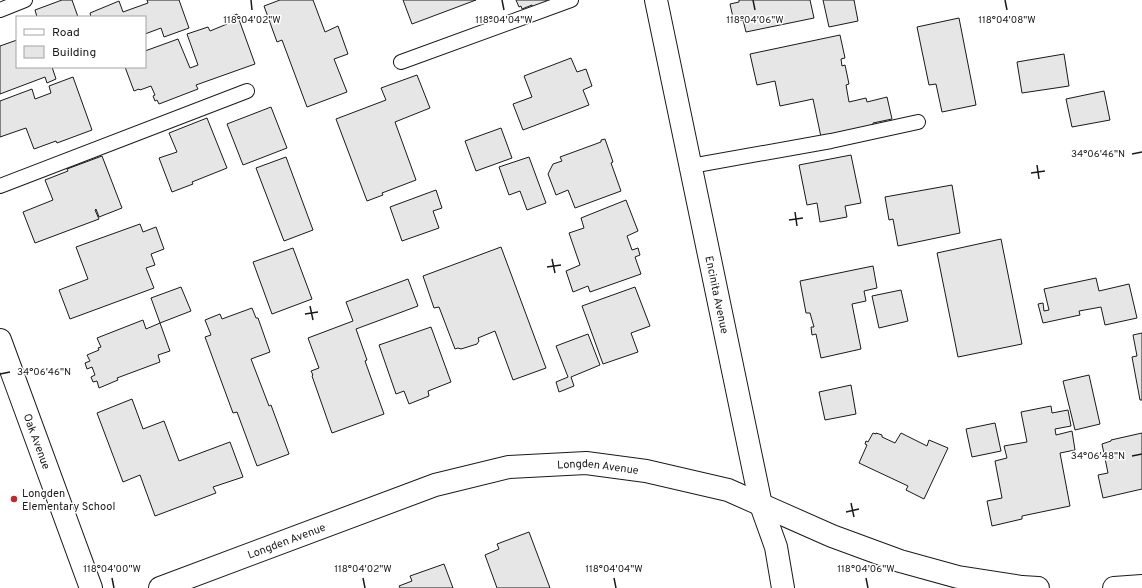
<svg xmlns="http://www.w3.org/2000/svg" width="1142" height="588" font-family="Overpass,sans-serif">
<rect width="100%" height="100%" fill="#fff"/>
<g fill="#e6e6e6" stroke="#1a1a1a">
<path d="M62,0H72L78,17H37L35,10Z"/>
<path d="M147,0H179L189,28L164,37L161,28L145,34V17H91L90,13L119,1L123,12L148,3Z"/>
<path d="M280,0H313L325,32L338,26L348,54L334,59L347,92L307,107L282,40L277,42L264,6Z"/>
<path d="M403,0H476L412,24Z"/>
<path d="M516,0H546L548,6L534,11L532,5L522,9L521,6L519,7Z"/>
<path d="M739,0H810L814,18L746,32L743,20L734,22L730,4L739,2Z"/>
<path d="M823,0H854L858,21L829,27Z"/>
<path d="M237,14L255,64L196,85L198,89L159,104L157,100L155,101L153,96L155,95L151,86L140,90L139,89L134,91L125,67H145V51L178,39L190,68L198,65L187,34L208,27L210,31L227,24L225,19Z"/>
<path d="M959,18L976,105L942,112L936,84L929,85L917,27Z"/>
<path d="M840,35L845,58L841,59L842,66L845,65L849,84L846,85L849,102L866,98L867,102L887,97L892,119L873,123V125L821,137L813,99L780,106L775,81L757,85L750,54Z"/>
<path d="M17,40V67H52L56,79L47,83L45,77L0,94V46Z"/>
<path d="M1064,54L1069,86L1022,93L1017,62Z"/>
<path d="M571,58L577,72L586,69L592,86L583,90L589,105L523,130L513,104L532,97L524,76Z"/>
<path d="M417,75L430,108L395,122L416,180L382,193L383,195L367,201L336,119L386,100L381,88Z"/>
<path d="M73,77L92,130L57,143L56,141L34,149L26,128L0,137V101L32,89L35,99L51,93L49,86Z"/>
<path d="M1104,91L1110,120L1072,127L1066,99Z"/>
<path d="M271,107L287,148L243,165L227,124Z"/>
<path d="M207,118L227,168L192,182L193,184L172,192L159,158L177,152L169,133Z"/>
<path d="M501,128L512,158L476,171L465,141Z"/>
<path d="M605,139L613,162L611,163L621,191L575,208L568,190L556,195L548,174L553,164L562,161L560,157L601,142V140Z"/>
<path d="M851,155L861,203L845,206L847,217L820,222L817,203L807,205L799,165Z"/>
<path d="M102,156L122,208L99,217L96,209L95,210L99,219L35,243L23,212L53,200L45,180L68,171L67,169Z"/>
<path d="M286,157L313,230L284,241L256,168Z"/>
<path d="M529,157L546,203L527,210L520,191L509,195L499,167Z"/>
<path d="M952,185L960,233L898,246L893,219L889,220L885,197Z"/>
<path d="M436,190L442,208L433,211L439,228L402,241L390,207Z"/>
<path d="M626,200L638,231L627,236L632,250L638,248L640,255L635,257L641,274L590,292L588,286L573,292L566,271L580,265L569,233L584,228L581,218Z"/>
<path d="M140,224L143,232L156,227L164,249L151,254L155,265L146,268L154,288L70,319L59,290L88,279L76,247Z"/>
<path d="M1001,239L1022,344L958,357L937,253Z"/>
<path d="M501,247L546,368L513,380L495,331L478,338L479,341L477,344L461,349L458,348L455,349L439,307L434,308L423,276Z"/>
<path d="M293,248L312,299L272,314L253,262Z"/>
<path d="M873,266L877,288L864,291L866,301L852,304L861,349L821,358L816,334L812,335L811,327H814L810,313H806L800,281Z"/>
<path d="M1096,278L1099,291L1129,284L1137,318L1105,325L1101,307L1079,311L1080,315L1043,323L1038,304L1043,303L1044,311L1049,310L1044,289Z"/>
<path d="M408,279L418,306L356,329L367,360L365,361L384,414L332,433L312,376L313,375L311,371L319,368L308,338L353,321L346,302Z"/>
<path d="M181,287L191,311L160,323L151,298Z"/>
<path d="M635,287L650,326L631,333L638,352L603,364L582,306Z"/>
<path d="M901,290L908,321L879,328L872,296Z"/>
<path d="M252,308L256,318H258L270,352L251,359L269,406L271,405L289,454L257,466L237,412L233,413L205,337L211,335L205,320L220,314L222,319Z"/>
<path d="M143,320L146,329L160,323L170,351L158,355L160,362L117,378L118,380L99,388L97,381L93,382L91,377L95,375L92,367L87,369L85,363L90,361L87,355L99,350L98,348L101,347L97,338Z"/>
<path d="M431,327L451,382L428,391L429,396L409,404L404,391L396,394L379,345Z"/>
<path d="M1142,333V400H1140L1132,357L1137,356L1133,335Z"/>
<path d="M588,334L600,365L571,377L574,386L559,392L556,382L568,377L556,346Z"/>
<path d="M1089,375L1100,424L1075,430L1063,381Z"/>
<path d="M851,385L856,414L825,420L819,392Z"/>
<path d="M132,399L143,429L164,421L179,461L230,442L243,477L213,487L216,493L155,516L140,475L123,482L97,413Z"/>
<path d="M1051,406L1052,413L1068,410L1071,426L1055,429L1056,435L1072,431L1075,450L1060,453L1070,506L1022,516V519L992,526L987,501L1002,498L995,461L1007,458L1004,446L1027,442L1021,412Z"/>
<path d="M995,423L1001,451L972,457L966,429Z"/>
<path d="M873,433L876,434V433L882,435V437L895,443L901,433L927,446L929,440L948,448L924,499L906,490L908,486L859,463L867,445L865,444L866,441L868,442Z"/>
<path d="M1142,433V489L1103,498L1098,475L1108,473L1102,444L1111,441V440Z"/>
<path d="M529,532L550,588H497L485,555L499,549L497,544Z"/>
<path d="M444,564L453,588H400L399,586L412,581L410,576Z"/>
</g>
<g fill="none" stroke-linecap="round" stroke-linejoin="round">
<g stroke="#1a1a1a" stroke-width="16">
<g id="service">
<path d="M0,10L25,0"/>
<path d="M401,62L571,0"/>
<path d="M691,166L831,141L918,122"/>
<path d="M0,186L247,91"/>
</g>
</g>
<g stroke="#1a1a1a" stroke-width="24">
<path id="minor" d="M761,505L776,547L783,588"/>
</g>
<g stroke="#1a1a1a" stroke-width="24">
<g id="tertiary">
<path id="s1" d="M656,0L761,505"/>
<path id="s2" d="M0,340L91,588"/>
<path id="s3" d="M160,588L435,485L509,467L586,463L646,471L728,490L832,536L900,561L958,577L1022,587L1038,588"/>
<path d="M1114,588L1142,586"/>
</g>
</g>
<use href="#service" stroke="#fff" stroke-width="14"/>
<use href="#minor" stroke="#fff" stroke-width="22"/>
<use href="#tertiary" stroke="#fff" stroke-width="22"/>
</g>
<path fill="none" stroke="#1a1a1a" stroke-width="1.5" d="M251,0L252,10M502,0L504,10M753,0L755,10M1005,0L1007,10M1132,154L1142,152M1037,165L1039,179M1031,173L1045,171M795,212L797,226M789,220L803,218M552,259L555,273M547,267L561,265M310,306L313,320M305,314L318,312M0,374L10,372M1132,456L1142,454M851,503L854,517M846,512L859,509M112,578L114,588M363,578L365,588M614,578L616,588M866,578L868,588"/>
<circle fill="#c62828" stroke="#fff" stroke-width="1.5" cx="14" cy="499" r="4"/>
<g text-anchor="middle" stroke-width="3" stroke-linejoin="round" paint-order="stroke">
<g font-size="11" fill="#1a1a1a" stroke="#fff">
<text dy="4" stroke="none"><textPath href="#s1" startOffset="301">Encinita Avenue</textPath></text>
<text dy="4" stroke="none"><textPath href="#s2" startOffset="108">Oak Avenue</textPath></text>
<text dy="4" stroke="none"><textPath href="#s3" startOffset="459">Longden Avenue</textPath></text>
<text dy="4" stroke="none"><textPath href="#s3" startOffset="135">Longden Avenue</textPath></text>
</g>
<g font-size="11" fill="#1a1a1a" stroke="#fff" text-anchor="start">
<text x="22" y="497">Longden<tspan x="22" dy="13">Elementary School</tspan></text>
</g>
</g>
<g font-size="10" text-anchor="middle" fill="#1a1a1a" stroke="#fff" stroke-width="3" stroke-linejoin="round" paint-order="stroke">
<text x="252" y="23">118°04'02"W</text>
<text x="504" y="23">118°04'04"W</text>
<text x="755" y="23">118°04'06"W</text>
<text x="1007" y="23">118°04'08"W</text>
<text x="1098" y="157">34°06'46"N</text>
<text x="44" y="375">34°06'46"N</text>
<text x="1098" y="459">34°06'48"N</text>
<text x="112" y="572">118°04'00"W</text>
<text x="363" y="572">118°04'02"W</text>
<text x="614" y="572">118°04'04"W</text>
<text x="866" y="572">118°04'06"W</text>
</g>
<rect x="16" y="16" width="130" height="52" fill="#ffffff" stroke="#a3a3a3"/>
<rect x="24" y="29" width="20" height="6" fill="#ffffff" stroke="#a3a3a3"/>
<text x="52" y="36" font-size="12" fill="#1a1a1a">Road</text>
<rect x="24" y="46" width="20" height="12" fill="#e6e6e6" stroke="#a3a3a3"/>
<text x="52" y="56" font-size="12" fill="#1a1a1a">Building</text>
</svg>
